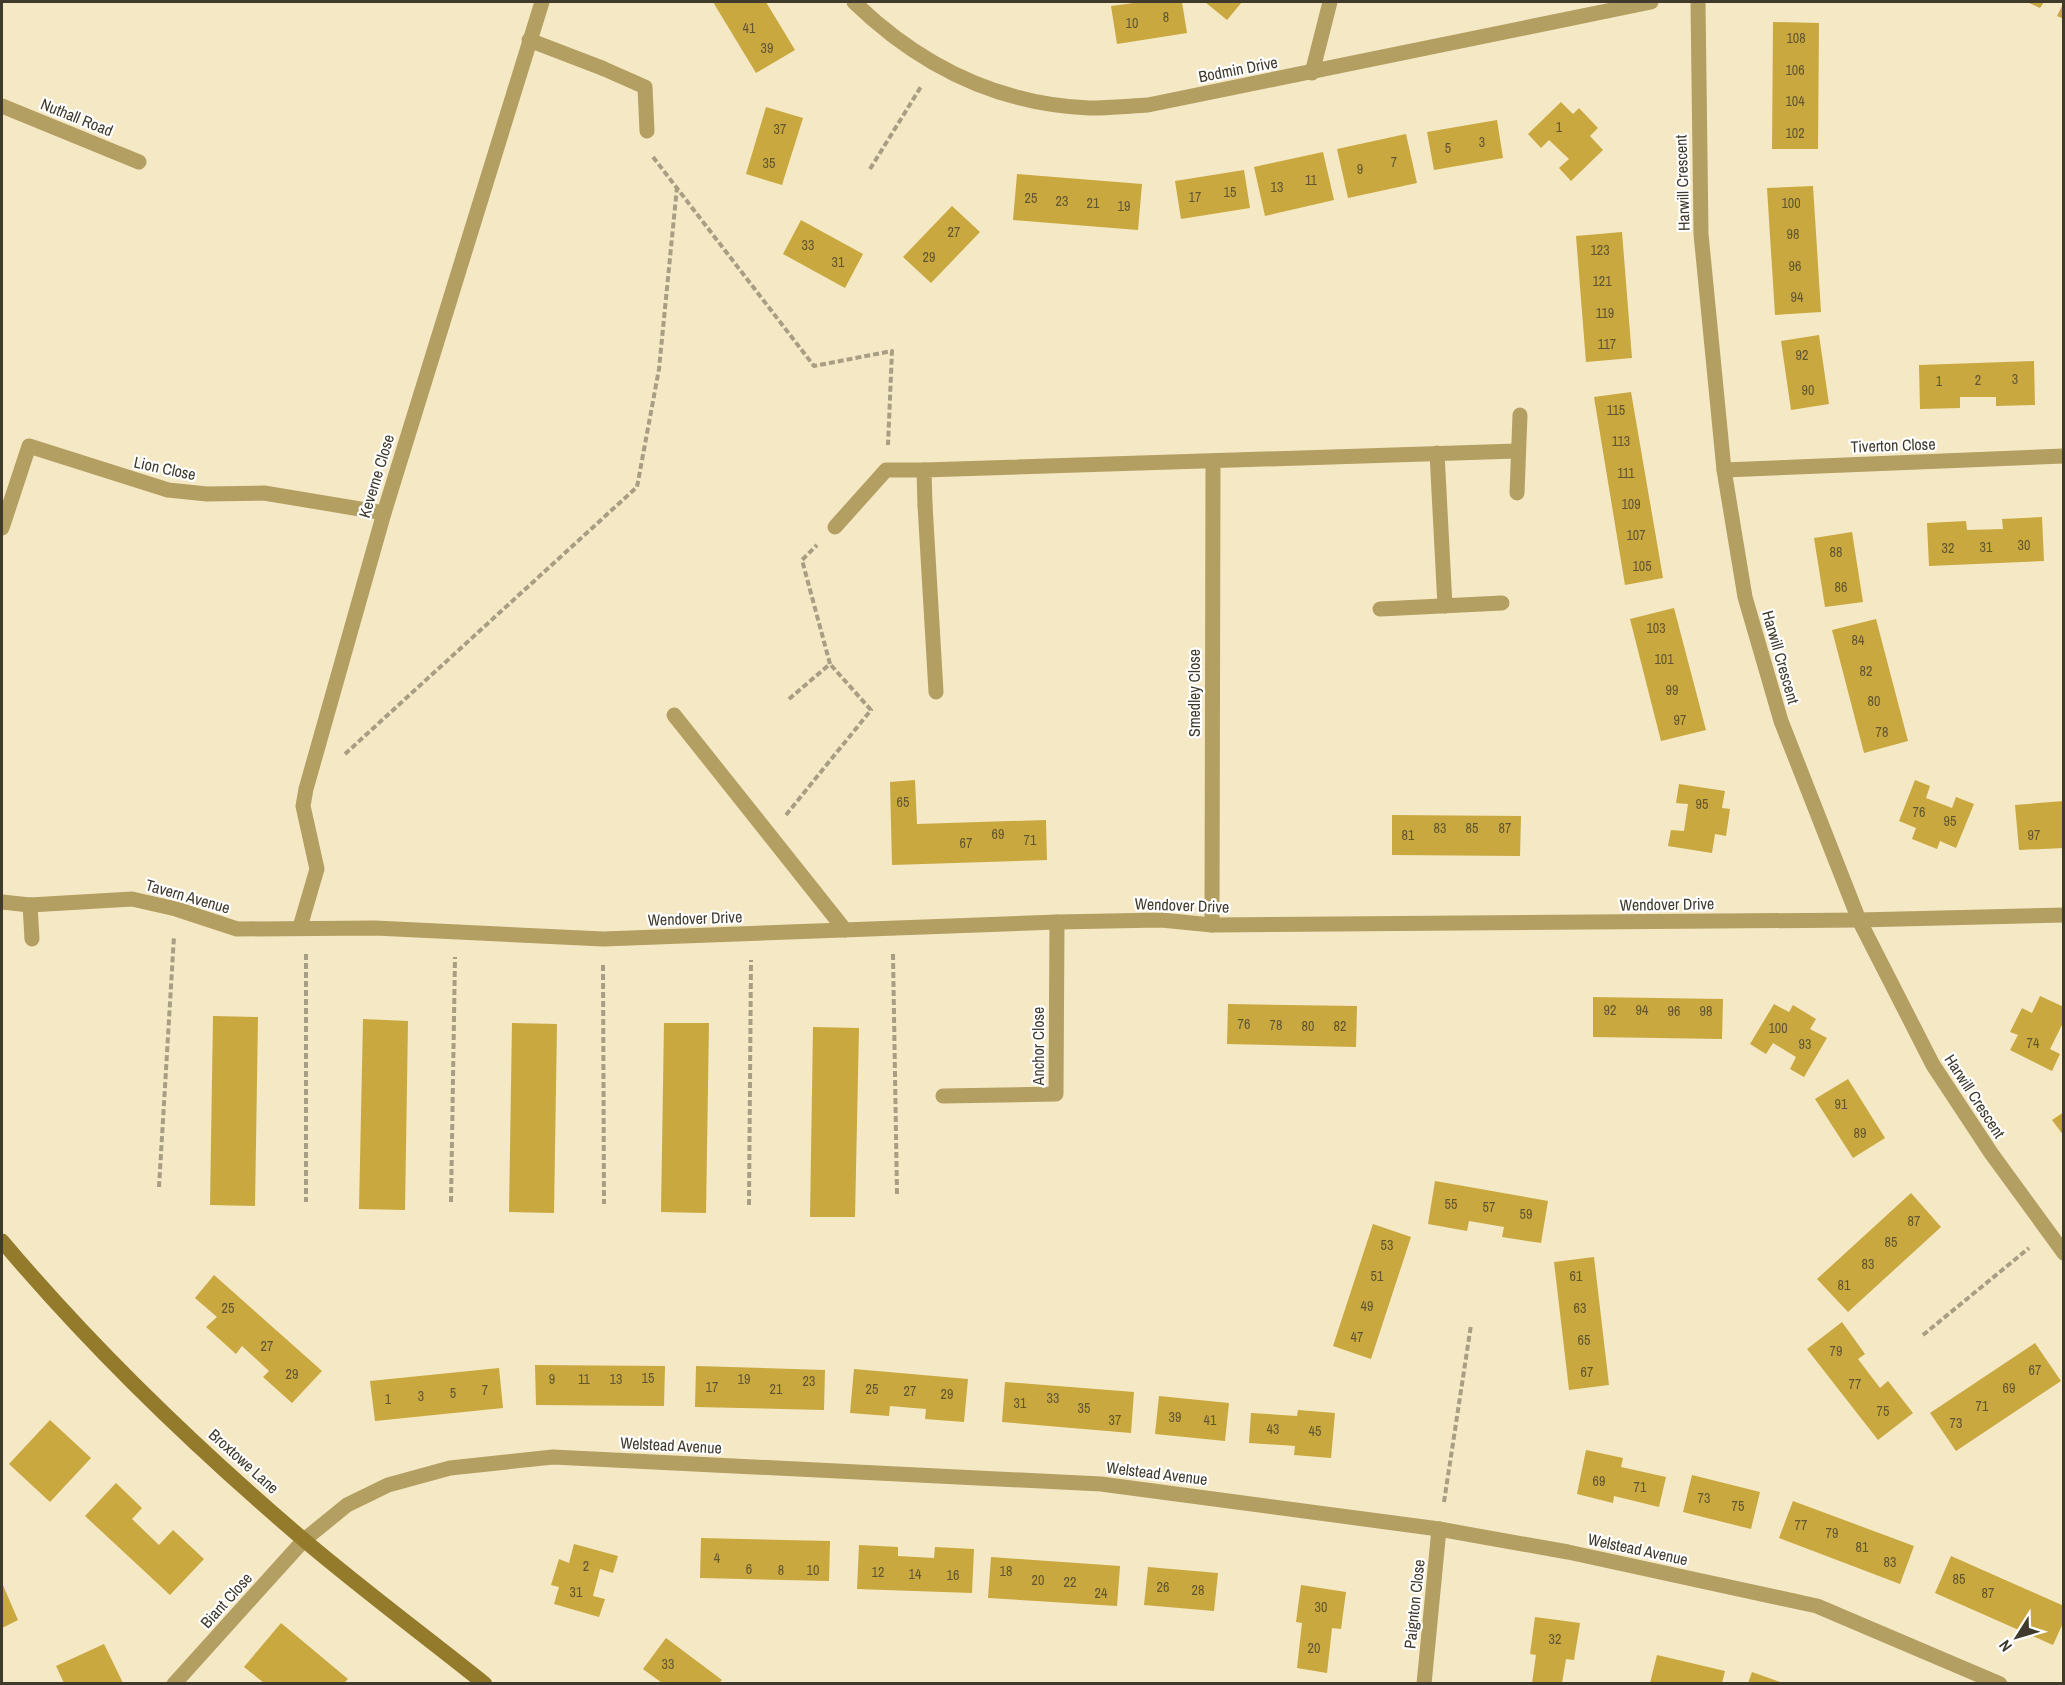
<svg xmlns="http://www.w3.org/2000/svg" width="2065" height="1685" font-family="'Archivo Narrow',sans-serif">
<rect width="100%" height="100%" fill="#f5e8c4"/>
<g fill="#c9a840">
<path d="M713,2H766L795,50L756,73Z"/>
<path d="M1141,2H1182L1187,33L1117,44L1111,6Z"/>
<path d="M1205,2H1242L1227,20Z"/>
<path d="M2027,2H2044L2040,8Z"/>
<path d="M2064,2V19L2057,16Z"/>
<path d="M1773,22L1819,23L1818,149H1772Z"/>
<path d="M1561,102L1573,114L1579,108L1598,128L1590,136L1603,150L1571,181L1559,168L1569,159L1549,140L1541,148L1528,134Z"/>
<path d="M766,107L803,118L782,185L746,174Z"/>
<path d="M1497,120L1503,158L1434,170L1427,132Z"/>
<path d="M1406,134L1417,183L1348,198L1337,149Z"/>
<path d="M1323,152L1334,200L1265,216L1254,167Z"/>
<path d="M1244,170L1250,208L1181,219L1175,181Z"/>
<path d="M1017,174L1142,184L1138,230L1013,220Z"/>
<path d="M1813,186L1821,312L1775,315L1767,188Z"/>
<path d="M952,206L980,232L931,283L903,257Z"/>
<path d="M801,220L863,254L845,288L783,254Z"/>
<path d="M1622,232L1632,358L1586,362L1576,236Z"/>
<path d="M1819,335L1829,404L1791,410L1781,341Z"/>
<path d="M2034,361L2035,405L1996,406V397H1960V408L1920,409L1919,365Z"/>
<path d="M1631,392L1663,578L1625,585L1594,397Z"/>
<path d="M2042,517L2044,561L1929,566L1927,523L1966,521L1967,530L2003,529L2002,519Z"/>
<path d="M1852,532L1863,602L1825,607L1814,538Z"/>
<path d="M1674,608L1706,730L1661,741L1630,619Z"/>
<path d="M1876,619L1908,741L1864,753L1832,630Z"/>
<path d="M915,780L917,824L1046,820L1047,860L892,865L890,782Z"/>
<path d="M1915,780L1930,786L1926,798L1952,808L1956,797L1974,804L1956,848L1940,841L1937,849L1912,839L1916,828L1899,821Z"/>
<path d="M1679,784L1725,791L1722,808L1730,809L1726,836L1715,834L1712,853L1668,846L1671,830L1684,831L1688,804L1676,803Z"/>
<path d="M2064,801V848L2019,850L2015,805Z"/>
<path d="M1392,815L1521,816L1520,856L1392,855Z"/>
<path d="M2040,996L2064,1007V1026L2062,1025L2050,1049L2060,1054L2052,1071L2010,1050L2018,1035L2010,1032L2022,1008L2032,1013Z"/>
<path d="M1593,997L1723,999L1722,1039L1593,1037Z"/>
<path d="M1228,1004L1357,1006L1356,1047L1227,1044Z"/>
<path d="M1774,1004L1789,1012L1793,1005L1816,1019L1810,1029L1827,1038L1804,1077L1790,1069L1796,1057L1773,1043L1766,1054L1750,1044Z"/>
<path d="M213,1016L258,1017L255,1206L210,1205Z"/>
<path d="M363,1019L408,1021L405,1210L359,1209Z"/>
<path d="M512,1023L557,1024L554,1213L509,1212Z"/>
<path d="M664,1023H709L706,1213L661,1212Z"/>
<path d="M813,1027L859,1028L855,1217H810Z"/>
<path d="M1848,1079L1885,1138L1853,1158L1815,1099Z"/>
<path d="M2064,1112V1136L2052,1120Z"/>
<path d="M1435,1181L1548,1201L1541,1243L1502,1237L1504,1227L1469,1221L1467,1231L1428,1224Z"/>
<path d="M1911,1193L1941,1227L1848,1312L1817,1279Z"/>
<path d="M1373,1224L1411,1237L1371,1359L1333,1346Z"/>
<path d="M1594,1257L1609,1385L1569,1390L1554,1262Z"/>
<path d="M214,1275L322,1371L292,1403L263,1377L269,1371L242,1346L236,1354L206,1327L217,1317L195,1298Z"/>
<path d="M1842,1322L1865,1354L1858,1359L1880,1388L1888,1381L1913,1413L1878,1440L1807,1349Z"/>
<path d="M2035,1343L2061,1381L1956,1451L1930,1413Z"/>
<path d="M535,1365L665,1366L664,1406L536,1405Z"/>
<path d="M696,1366L825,1370L824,1410L695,1407Z"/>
<path d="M499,1368L503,1408L375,1421L370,1381Z"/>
<path d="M854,1369L968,1379L964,1422L925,1419L926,1409L890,1406L889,1416L850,1413Z"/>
<path d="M1005,1382L1134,1392L1131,1433L1002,1422Z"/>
<path d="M1159,1396L1229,1403L1225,1441L1155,1434Z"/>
<path d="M1298,1410L1335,1413L1331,1458L1294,1455L1295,1446L1249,1443L1251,1413L1297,1416Z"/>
<path d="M50,1420L91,1458L50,1502L9,1464Z"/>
<path d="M1586,1450L1623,1458L1621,1467L1666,1477L1659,1507L1614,1496L1613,1503L1577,1494Z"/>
<path d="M1692,1475L1760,1492L1751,1529L1683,1512Z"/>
<path d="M116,1483L142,1508L132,1519L159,1545L173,1530L204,1559L170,1595L85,1516Z"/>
<path d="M1793,1501L1914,1546L1900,1584L1779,1538Z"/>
<path d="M701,1538L830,1541L829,1581L700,1578Z"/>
<path d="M574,1544L618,1556L613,1573L600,1569L593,1596L605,1599L599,1617L554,1604L559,1587L551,1585L559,1559L569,1563Z"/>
<path d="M859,1545L898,1547V1556L934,1558L935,1547L974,1549L972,1593L857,1589Z"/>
<path d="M1951,1556L2064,1606V1621L2053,1645L1935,1593Z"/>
<path d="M991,1557L1120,1566L1117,1606L988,1598Z"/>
<path d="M1148,1567L1218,1573L1214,1611L1144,1605Z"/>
<path d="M2,1583L18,1620L2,1628Z"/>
<path d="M1301,1585L1346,1592L1341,1629L1332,1628L1327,1673L1297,1668L1302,1623L1296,1622Z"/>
<path d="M1535,1617L1580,1623L1574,1660L1566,1659L1562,1683H1532L1536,1655L1530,1654Z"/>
<path d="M281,1623L348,1679L344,1683H264L244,1667Z"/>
<path d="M666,1638L722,1680L719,1683H662L643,1669Z"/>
<path d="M104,1644L123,1683H64L56,1666Z"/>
<path d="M1657,1655L1725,1671L1722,1683H1650Z"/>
<path d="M1752,1672L1783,1683H1748Z"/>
</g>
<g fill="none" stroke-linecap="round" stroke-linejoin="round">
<g stroke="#a89e83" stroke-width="4" stroke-dasharray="6 3" stroke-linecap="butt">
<path d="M653,157L814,366L892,351L888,445"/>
<path d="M870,169L922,85"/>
<path d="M789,699L830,664L802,560L817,545"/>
<path d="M345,754L637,487L659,369L677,187"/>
<path d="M786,815L871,710L830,664"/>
<path d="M306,954V1202"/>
<path d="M893,954L897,1194"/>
<path d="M603,965L604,1204"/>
<path d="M159,1187L174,936"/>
<path d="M451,1202L455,957"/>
<path d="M749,1205L751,960"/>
<path d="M1923,1335L2029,1248"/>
<path d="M1444,1502L1471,1325"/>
</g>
<g stroke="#b39f62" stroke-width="15">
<path d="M602,68L645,87L647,131"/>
<path d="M925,505L936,692"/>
<path d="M674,715L845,930"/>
</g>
<g stroke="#b39f62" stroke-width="15">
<path d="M854,2C919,65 997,104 1089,108C1109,108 1129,106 1148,105L1651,2"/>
<path d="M1698,2L1701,234L1724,470L1745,597L1781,721L1859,920L1933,1065L1991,1153L2064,1253"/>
<path d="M529,40L602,68"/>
<path d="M1312,73L1330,2"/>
<path d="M2,106L139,162"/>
<path d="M1437,453L1445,606"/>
<path d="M1724,470L2064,456"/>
<path d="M1517,493L1520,415"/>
<path d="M925,505L924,470L1517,451"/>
<path d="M835,527L886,470H924"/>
<path d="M2,528L29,446L168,490L207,494L264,493L384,513"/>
<path d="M1380,609L1502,603"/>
<path d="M2,902L30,905L132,899L176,909L237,929L375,928L603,939L1057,922L1161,920L1212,925L1859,920L2064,915"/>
<path d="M30,905L32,939"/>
<path d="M1212,925L1213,461"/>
<path d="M300,927L317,869L303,806L306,789L384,513L542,2"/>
<path d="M943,1096L1056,1094L1057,922"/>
<path d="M174,1684L304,1540L347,1505L388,1485L450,1468L553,1457L1101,1484L1439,1529L1568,1552L1817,1606L2000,1684"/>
<path d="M1424,1684L1439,1529"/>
</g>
<path stroke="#937b2b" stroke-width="15" d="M2,1241C93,1349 196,1448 304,1540C363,1590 425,1636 485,1684"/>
</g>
<g text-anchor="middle" stroke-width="4.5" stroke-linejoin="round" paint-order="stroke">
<g font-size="14" fill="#625631">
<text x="1166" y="22">8</text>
<text x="1132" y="28">10</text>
<text x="749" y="33">41</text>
<text x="1796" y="43">108</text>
<text x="767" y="53">39</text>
<text x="1795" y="75">106</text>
<text x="1795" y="106">104</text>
<text x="1559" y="132">1</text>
<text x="780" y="134">37</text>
<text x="1795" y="138">102</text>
<text x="1482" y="147">3</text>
<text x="1448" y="153">5</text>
<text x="1394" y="167">7</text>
<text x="769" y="168">35</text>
<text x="1360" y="174">9</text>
<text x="1311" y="185">11</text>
<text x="1277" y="192">13</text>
<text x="1230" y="197">15</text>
<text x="1195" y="202">17</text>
<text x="1031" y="203">25</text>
<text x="1062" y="206">23</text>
<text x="1093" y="208">21</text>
<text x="1791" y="208">100</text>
<text x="1124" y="211">19</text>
<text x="954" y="237">27</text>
<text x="1793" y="239">98</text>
<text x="808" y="250">33</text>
<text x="1600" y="255">123</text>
<text x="929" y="262">29</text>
<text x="838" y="267">31</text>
<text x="1795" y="271">96</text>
<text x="1602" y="286">121</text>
<text x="1797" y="302">94</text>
<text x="1605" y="318">119</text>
<text x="1607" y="349">117</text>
<text x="1802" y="360">92</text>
<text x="2015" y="384">3</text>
<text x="1978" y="385">2</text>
<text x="1939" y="386">1</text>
<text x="1808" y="395">90</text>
<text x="1616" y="415">115</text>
<text x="1621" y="446">113</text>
<text x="1626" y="478">111</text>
<text x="1631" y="509">109</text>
<text x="1636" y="540">107</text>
<text x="2024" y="550">30</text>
<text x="1986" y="552">31</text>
<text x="1948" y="553">32</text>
<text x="1836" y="557">88</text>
<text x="1642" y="571">105</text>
<text x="1841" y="592">86</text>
<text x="1656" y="633">103</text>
<text x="1858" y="645">84</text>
<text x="1664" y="664">101</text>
<text x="1866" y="676">82</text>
<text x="1672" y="695">99</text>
<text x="1874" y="706">80</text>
<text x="1680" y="725">97</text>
<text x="1882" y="737">78</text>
<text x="903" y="807">65</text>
<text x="1702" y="809">95</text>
<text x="1919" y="817">76</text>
<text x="1950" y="826">95</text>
<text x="1440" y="833">83</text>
<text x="1472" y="833">85</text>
<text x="1505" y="833">87</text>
<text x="998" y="839">69</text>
<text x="1408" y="840">81</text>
<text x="2034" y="840">97</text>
<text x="1030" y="845">71</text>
<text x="966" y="848">67</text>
<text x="1610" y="1015">92</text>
<text x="1642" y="1015">94</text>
<text x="1674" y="1016">96</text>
<text x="1706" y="1016">98</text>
<text x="1244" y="1029">76</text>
<text x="1276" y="1030">78</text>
<text x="1308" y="1031">80</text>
<text x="1340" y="1031">82</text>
<text x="1778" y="1033">100</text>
<text x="2033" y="1048">74</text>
<text x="1805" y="1049">93</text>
<text x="1841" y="1109">91</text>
<text x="1860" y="1138">89</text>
<text x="1451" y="1209">55</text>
<text x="1489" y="1212">57</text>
<text x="1526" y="1219">59</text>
<text x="1914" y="1226">87</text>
<text x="1891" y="1247">85</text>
<text x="1387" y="1250">53</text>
<text x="1868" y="1269">83</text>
<text x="1377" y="1281">51</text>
<text x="1576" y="1281">61</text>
<text x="1844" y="1290">81</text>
<text x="1367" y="1311">49</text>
<text x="228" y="1313">25</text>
<text x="1580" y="1313">63</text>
<text x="1357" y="1342">47</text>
<text x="1584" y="1345">65</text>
<text x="267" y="1351">27</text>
<text x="1836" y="1356">79</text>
<text x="2035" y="1375">67</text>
<text x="1587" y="1377">67</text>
<text x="292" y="1379">29</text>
<text x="648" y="1383">15</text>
<text x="552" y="1384">9</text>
<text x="584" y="1384">11</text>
<text x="616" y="1384">13</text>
<text x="744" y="1384">19</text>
<text x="809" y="1386">23</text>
<text x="1855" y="1389">77</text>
<text x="712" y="1392">17</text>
<text x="2009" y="1393">69</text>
<text x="776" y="1394">21</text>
<text x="872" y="1394">25</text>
<text x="485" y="1395">7</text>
<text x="910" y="1396">27</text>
<text x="453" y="1398">5</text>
<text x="947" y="1399">29</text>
<text x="421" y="1401">3</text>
<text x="1053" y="1403">33</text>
<text x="388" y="1404">1</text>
<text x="1020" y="1408">31</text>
<text x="1982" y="1411">71</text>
<text x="1084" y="1413">35</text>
<text x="1883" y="1416">75</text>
<text x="1175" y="1422">39</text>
<text x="1115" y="1425">37</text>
<text x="1210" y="1425">41</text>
<text x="1956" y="1428">73</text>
<text x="1273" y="1434">43</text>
<text x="1315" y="1436">45</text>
<text x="1599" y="1486">69</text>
<text x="1640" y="1492">71</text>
<text x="1704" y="1503">73</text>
<text x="1738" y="1511">75</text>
<text x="1801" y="1530">77</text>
<text x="1832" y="1538">79</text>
<text x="1862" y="1552">81</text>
<text x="717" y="1563">4</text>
<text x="1890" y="1567">83</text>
<text x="586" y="1571">2</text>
<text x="749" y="1574">6</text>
<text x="781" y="1575">8</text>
<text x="813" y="1575">10</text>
<text x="1006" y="1576">18</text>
<text x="878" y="1577">12</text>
<text x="915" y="1579">14</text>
<text x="953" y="1580">16</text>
<text x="1959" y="1584">85</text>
<text x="1038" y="1585">20</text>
<text x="1070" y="1587">22</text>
<text x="1163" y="1592">26</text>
<text x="1198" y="1595">28</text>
<text x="576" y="1597">31</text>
<text x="1101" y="1598">24</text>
<text x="1988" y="1598">87</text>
<text x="1321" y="1612">30</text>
<text x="1555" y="1644">32</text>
<text x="1314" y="1653">20</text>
<text x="668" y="1669">33</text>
</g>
<g font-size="16" fill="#3f3a2c" stroke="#fff">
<text transform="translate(1238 69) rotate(-11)" y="6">Bodmin Drive</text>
<text transform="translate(77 117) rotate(22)" y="6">Nuthall Road</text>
<text transform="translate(1682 183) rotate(-92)" y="6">Harwill Crescent</text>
<text transform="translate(1893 445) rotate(-2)" y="6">Tiverton Close</text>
<text transform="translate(165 468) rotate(12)" y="6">Lion Close</text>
<text transform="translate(376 476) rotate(-73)" y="6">Keverne Close</text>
<text transform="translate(1781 657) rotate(74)" y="6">Harwill Crescent</text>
<text transform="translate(1194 693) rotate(-90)" y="6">Smedley Close</text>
<text transform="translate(188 896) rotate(16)" y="6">Tavern Avenue</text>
<text transform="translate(1667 904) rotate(-1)" y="6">Wendover Drive</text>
<text transform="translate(1182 905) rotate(2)" y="6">Wendover Drive</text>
<text transform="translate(695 918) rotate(-2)" y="6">Wendover Drive</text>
<text transform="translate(1038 1046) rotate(-90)" y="6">Anchor Close</text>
<text transform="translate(1975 1096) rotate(57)" y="6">Harwill Crescent</text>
<text transform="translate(671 1445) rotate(3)" y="6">Welstead Avenue</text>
<text transform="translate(244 1461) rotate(42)" y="6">Broxtowe Lane</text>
<text transform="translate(1157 1473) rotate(7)" y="6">Welstead Avenue</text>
<text transform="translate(1638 1549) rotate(12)" y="6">Welstead Avenue</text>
<text transform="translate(226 1600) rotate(-48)" y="6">Biant Close</text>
<text transform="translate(1414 1604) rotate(-84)" y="6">Paignton Close</text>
</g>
</g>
<rect width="2065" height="1685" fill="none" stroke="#3f3a2c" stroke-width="6"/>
<g transform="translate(2017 1637) rotate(233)" stroke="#ffffff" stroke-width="4.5" paint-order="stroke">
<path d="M0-4.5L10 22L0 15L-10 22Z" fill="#3f3a2c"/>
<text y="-9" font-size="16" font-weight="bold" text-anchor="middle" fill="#3f3a2c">N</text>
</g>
</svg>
